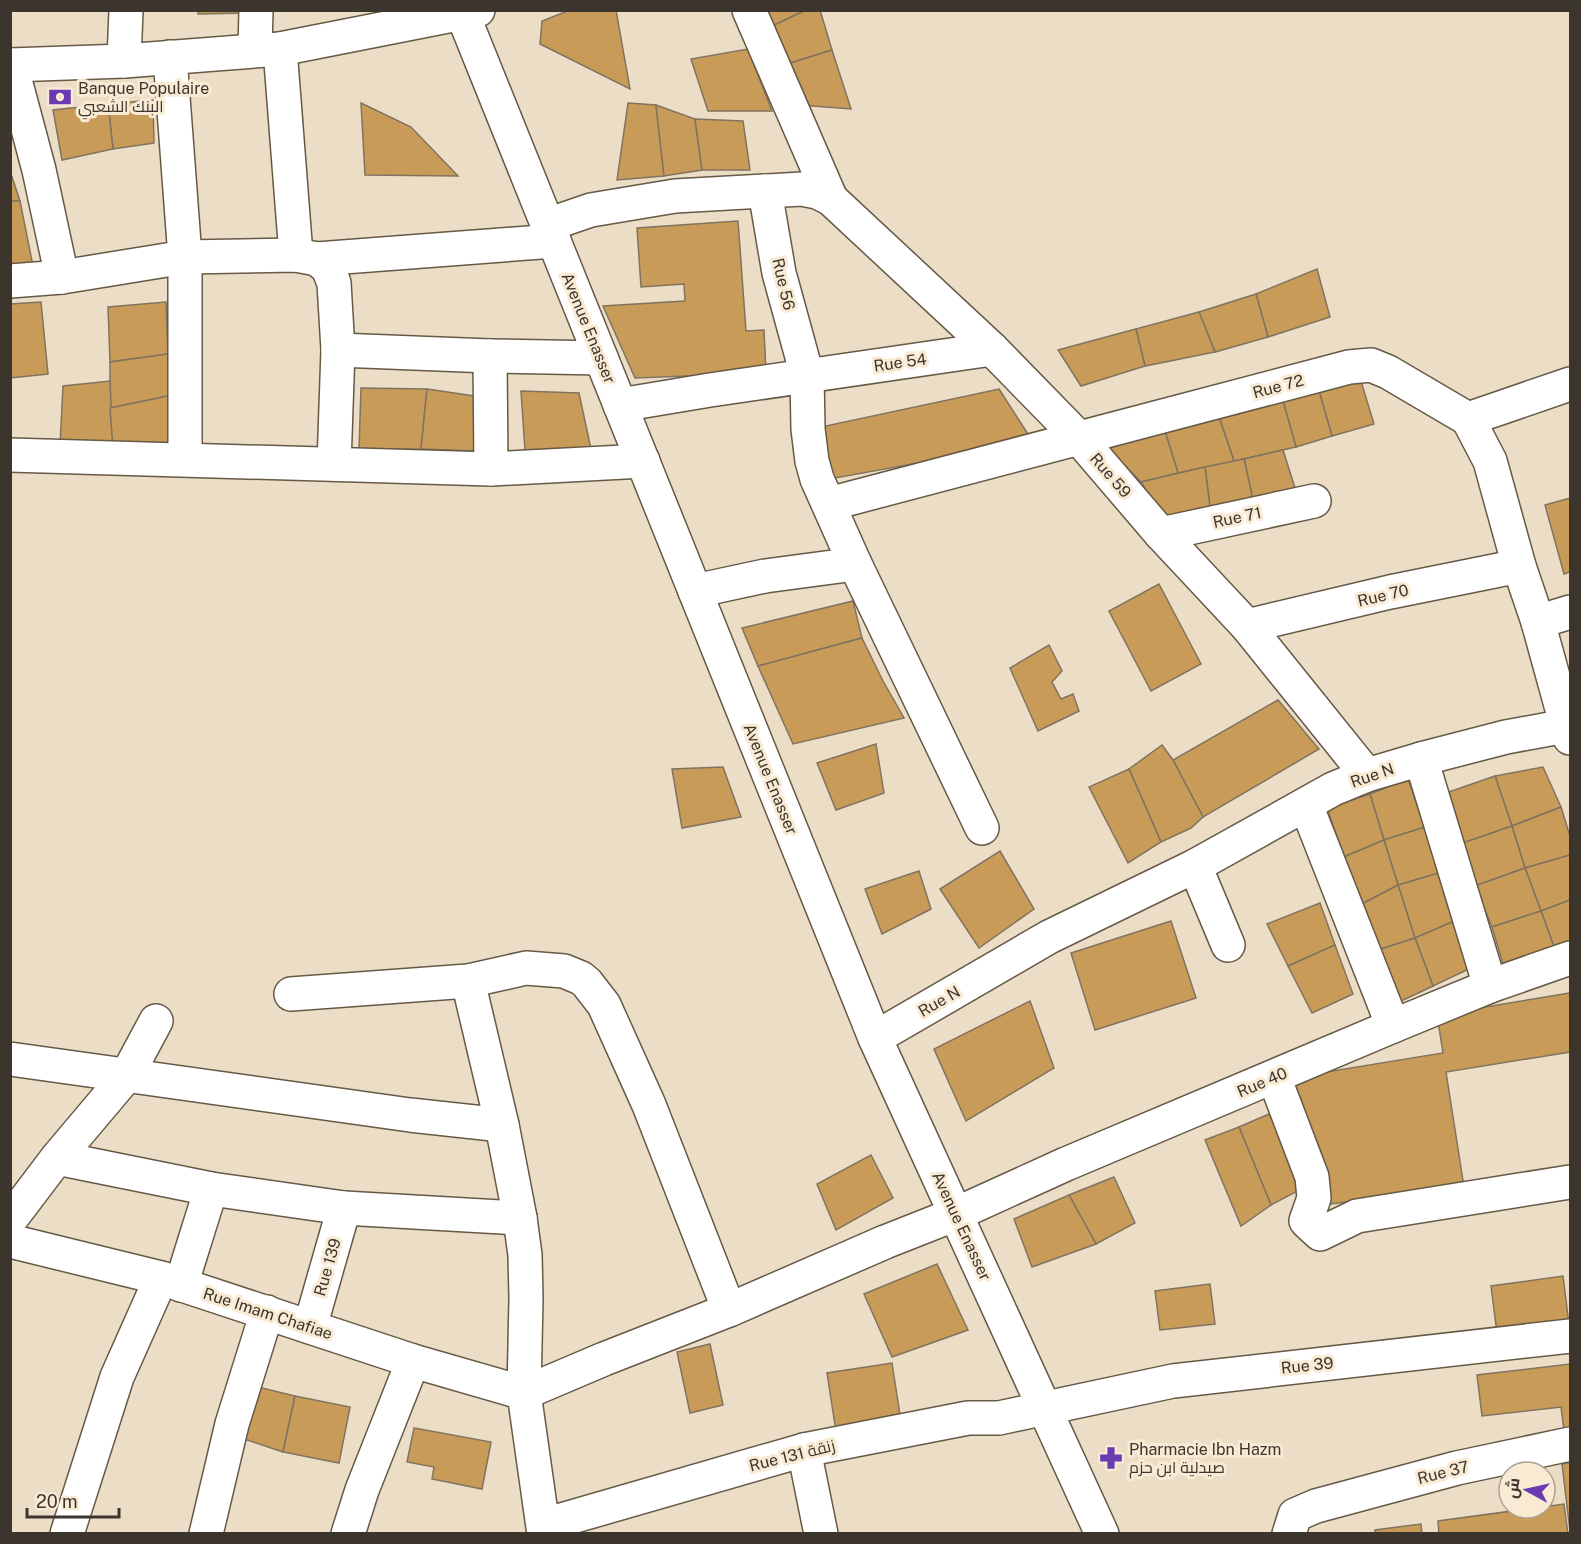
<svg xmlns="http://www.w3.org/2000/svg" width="1581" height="1544" font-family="'Public Sans',Cairo,sans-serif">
<rect width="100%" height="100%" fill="#ecddc7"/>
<g fill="#c89c58" stroke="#81735f" stroke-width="1.5">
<path d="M198,10H251V13L198,14Z"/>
<path d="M570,10H616L630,89L540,44L542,21Z"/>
<path d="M759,10H806L766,29Z"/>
<path d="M806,10H820L832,50L781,66L766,29Z"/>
<path d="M748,49L772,111H708L691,59Z"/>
<path d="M832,50L851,109L800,105L781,66Z"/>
<path d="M153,100L154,143L113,149L108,104Z"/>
<path d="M361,103L411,127L458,176L365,175Z"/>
<path d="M628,103L656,105L664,176L617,180Z"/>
<path d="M108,104L113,149L62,160L53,110Z"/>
<path d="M656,105L695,119L702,170L664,176Z"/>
<path d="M695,119L743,121L750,170H702Z"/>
<path d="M10,171L20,201H10Z"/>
<path d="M10,201H20L33,266L10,267Z"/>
<path d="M738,221L746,331L764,330L766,373L635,378L603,306L685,301L684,284L641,287L637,228Z"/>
<path d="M1317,269L1330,317L1268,337L1256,294Z"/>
<path d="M1256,294L1268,337L1215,352L1199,312Z"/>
<path d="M41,302L48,374L10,378V304Z"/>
<path d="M166,302L168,354L110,362L108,307Z"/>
<path d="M1199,312L1215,352L1145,366L1136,329Z"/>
<path d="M1136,329L1145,366L1081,386L1058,350Z"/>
<path d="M168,354V396L110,408V362Z"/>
<path d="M1360,378L1374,424L1332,436L1319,391Z"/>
<path d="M110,381L113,449L60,446L63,386Z"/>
<path d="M361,388L427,389L421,449L359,450Z"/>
<path d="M427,389L474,396V451L421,449Z"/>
<path d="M999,389L1033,442L830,479L821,427Z"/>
<path d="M521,391L579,393L591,449L525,450Z"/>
<path d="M1319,391L1332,436L1296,447L1283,401Z"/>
<path d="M168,396L169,448L113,449L110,408Z"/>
<path d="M1283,401L1296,447L1234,461L1219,417Z"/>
<path d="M1219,417L1234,461L1178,473L1164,428Z"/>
<path d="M1164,428L1178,473L1141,482L1108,449Z"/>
<path d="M1283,450L1296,491L1254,504L1244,459Z"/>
<path d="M1244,459L1254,504L1211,515L1205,467Z"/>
<path d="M1205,467L1211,515L1168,526L1141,482Z"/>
<path d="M1570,498V572L1564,574L1545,505Z"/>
<path d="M1159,584L1201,664L1151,691L1109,611Z"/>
<path d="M853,601L862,638L758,666L742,628Z"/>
<path d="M862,638L883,681L904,718L793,744L758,666Z"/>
<path d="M1049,645L1062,671L1052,682L1061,699L1073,694L1079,711L1038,731L1010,668Z"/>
<path d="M1278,700L1319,749L1203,817L1173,760Z"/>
<path d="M876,744L884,793L836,810L817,763Z"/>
<path d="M1162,745L1173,760L1203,817L1191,828L1161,842L1129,769Z"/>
<path d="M723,767L741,817L682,828L672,769Z"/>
<path d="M1543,767L1561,807L1512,826L1495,776Z"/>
<path d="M1129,769L1161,842L1128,863L1089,787Z"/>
<path d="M1495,776L1512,826L1460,844L1443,794Z"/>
<path d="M1408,779L1425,827L1384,840L1370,794Z"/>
<path d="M1370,794L1384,840L1344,857L1327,808Z"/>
<path d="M1561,807L1570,836V855L1525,868L1512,826Z"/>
<path d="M1512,826L1525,868L1475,886L1460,844Z"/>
<path d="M1425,827L1439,873L1398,885L1384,840Z"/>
<path d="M1384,840L1398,885L1362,904L1344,857Z"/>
<path d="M1000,851L1034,909L979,948L940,889Z"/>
<path d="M1570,855V900L1541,911L1525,868Z"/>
<path d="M1525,868L1541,911L1492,927L1475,886Z"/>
<path d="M919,871L931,909L882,934L865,889Z"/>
<path d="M1439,873L1459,919L1415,938L1398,885Z"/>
<path d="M1398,885L1415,938L1375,951L1362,904Z"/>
<path d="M1570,900V950L1557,955L1541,911Z"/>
<path d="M1320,903L1335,945L1288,966L1267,924Z"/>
<path d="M1541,911L1557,955L1506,974L1492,927Z"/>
<path d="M1459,919L1473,967L1433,986L1415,938Z"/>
<path d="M1171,921L1196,998L1095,1030L1071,953Z"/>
<path d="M1415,938L1433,986L1397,1003L1375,951Z"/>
<path d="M1335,945L1353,994L1312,1013L1288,966Z"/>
<path d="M1570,993V1052L1446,1072L1464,1187L1331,1204L1289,1078L1443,1053L1437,1015Z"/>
<path d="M1030,1001L1054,1068L966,1121L934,1049Z"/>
<path d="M1269,1114L1307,1186L1271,1205L1239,1127Z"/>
<path d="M1239,1127L1271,1205L1241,1226L1205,1140Z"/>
<path d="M871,1155L893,1198L836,1230L817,1184Z"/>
<path d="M1114,1177L1135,1223L1096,1244L1069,1195Z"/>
<path d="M1069,1195L1096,1244L1032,1267L1014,1219Z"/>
<path d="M937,1264L968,1330L892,1357L864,1294Z"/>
<path d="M1563,1276L1570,1332L1498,1341L1491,1286Z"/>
<path d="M1210,1284L1215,1324L1160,1330L1155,1291Z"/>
<path d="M710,1344L723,1405L690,1413L677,1352Z"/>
<path d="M892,1363L902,1428L837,1438L827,1373Z"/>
<path d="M1570,1364V1437L1565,1438L1561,1407L1482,1416L1477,1375Z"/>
<path d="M254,1386L295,1396L283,1452L235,1436Z"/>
<path d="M295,1396L350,1407L339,1463L283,1452Z"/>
<path d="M414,1428L491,1442L482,1489L432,1479L434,1467L407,1462Z"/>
<path d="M1570,1463V1531L1562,1464Z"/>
<path d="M1564,1504L1568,1534H1439L1438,1521Z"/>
<path d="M1421,1524L1422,1534H1375V1530Z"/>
</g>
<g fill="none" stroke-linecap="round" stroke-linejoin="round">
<g stroke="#665946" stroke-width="36">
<g id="minor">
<path d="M749,10L831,199"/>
<path d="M463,15L875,1038L1102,1534"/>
<path d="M280,49L296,255"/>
<path d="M255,50L256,10"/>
<path d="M170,57L185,257V459"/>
<path d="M124,61L126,10"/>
<path d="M10,65L124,61L280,49L478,10"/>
<path d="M11,65L39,170L62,277"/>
<path d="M765,191L779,273L807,375L808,429L812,461L817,479L855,564L982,828"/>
<path d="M547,225L591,210L675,196L802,189L817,192L831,199L992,349L1078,437L1161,534L1247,626L1367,775"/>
<path d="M317,259L554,241"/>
<path d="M10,281L62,277L185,257L296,255L317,259L328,268L334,283L338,350L334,464"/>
<path d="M338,350L490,356L601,358"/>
<path d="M490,356L491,469"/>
<path d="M620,405L710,390L992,349"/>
<path d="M1468,419L1490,461L1519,566L1538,622L1570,738"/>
<path d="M1468,419L1570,384"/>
<path d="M10,455L491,469L643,461"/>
<path d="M829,504L1349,367L1371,365L1388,372L1468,419"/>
<path d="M1161,534L1314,501"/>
<path d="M695,591L765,576L855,564"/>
<path d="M1538,622L1570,612"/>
<path d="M1247,626L1390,592L1519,566"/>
<path d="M1421,759L1490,986"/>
<path d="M1306,805L1393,1026"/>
<path d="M1195,866L1228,945"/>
<path d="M468,981L502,1125L520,1218L525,1255L526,1298L524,1393L544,1534"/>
<path d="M291,994L468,981L526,968L564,971L581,978L587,983L604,1005L649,1105L729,1310"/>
<path d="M875,1038L1049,937L1195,866L1333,789L1367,775L1421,759L1506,737L1566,726"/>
<path d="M10,1059L410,1115L502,1125"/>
<path d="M1274,1077L1312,1177L1314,1198L1306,1221L1320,1234L1357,1216L1570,1182"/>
<path d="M57,1158L211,1189L344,1208L520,1218"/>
<path d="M10,1220L57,1158L127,1075L156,1021"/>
<path d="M10,1241L161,1278L413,1361L524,1393"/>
<path d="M181,1285L211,1189"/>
<path d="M310,1327L344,1208"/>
<path d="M524,1393L604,1359L729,1310L885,1242L956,1214L1066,1164L1393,1026L1490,986L1570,958"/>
<path d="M804,1450L821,1534"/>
<path d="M544,1525L804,1450L968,1418H999L1173,1381L1570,1336"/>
<path d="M67,1534L117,1377L161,1278"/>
<path d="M206,1534L232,1424L267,1312"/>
<path d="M348,1534L362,1490L413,1361"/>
<path d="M1289,1534L1295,1515L1316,1506L1457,1468L1570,1444"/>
</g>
</g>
<use href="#minor" stroke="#fff" stroke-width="33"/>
</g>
<defs>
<g id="bank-bare" transform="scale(1.8)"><path d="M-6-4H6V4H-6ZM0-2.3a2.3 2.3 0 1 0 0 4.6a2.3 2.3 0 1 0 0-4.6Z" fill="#6a3ab2" stroke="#f9ead4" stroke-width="2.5" paint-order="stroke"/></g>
<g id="pharmacy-bare" transform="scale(1.8)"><path d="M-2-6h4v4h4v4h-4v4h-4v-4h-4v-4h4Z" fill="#6a3ab2" stroke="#f9ead4" stroke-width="2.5" paint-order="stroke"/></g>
</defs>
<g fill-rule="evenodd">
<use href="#bank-bare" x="60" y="97"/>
<use href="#pharmacy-bare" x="1111" y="1458"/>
</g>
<g text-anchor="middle" stroke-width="6" stroke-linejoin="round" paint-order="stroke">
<g font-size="16" fill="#3b352d" stroke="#f9ead4" text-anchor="start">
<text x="78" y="94">Banque Populaire<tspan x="78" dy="18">البنك الشعبي</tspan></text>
<text x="1129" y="1455">Pharmacie Ibn Hazm<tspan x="1129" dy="18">صيدلية ابن حزم</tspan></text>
</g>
<g font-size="16" fill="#3b352d" stroke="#f9ead4">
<text transform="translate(784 284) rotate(77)" y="6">Rue 56</text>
<text transform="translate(589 328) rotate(68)" y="6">Avenue Enasser</text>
<text transform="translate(900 362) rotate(-8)" y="6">Rue 54</text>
<text transform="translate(1278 386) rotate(-15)" y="6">Rue 72</text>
<text transform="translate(1111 475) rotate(49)" y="6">Rue 59</text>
<text transform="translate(1237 517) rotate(-12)" y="6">Rue 71</text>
<text transform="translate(1383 595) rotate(-13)" y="6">Rue 70</text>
<text transform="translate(1372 775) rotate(-19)" y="6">Rue N</text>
<text transform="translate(771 779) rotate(68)" y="6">Avenue Enasser</text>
<text transform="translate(939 1001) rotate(-30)" y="6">Rue N</text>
<text transform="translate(1262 1082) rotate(-23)" y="6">Rue 40</text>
<text transform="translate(962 1226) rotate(65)" y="6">Avenue Enasser</text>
<text transform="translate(327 1267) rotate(-74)" y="6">Rue 139</text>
<text transform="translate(268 1313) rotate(18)" y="6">Rue Imam Chafiae</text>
<text transform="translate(1307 1365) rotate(-6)" y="6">Rue 39</text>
<text transform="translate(792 1455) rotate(-14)" y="6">Rue 131 زنقة</text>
<text transform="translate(1443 1472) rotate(-14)" y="6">Rue 37</text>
</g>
</g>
<rect width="1581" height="1544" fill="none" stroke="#3b352d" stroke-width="24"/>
<g transform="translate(1527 1490) rotate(278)"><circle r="28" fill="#f9ead4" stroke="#ada291" stroke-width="1.5"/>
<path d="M0-4.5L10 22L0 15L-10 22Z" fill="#6a3ab2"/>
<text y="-9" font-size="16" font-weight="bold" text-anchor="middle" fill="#3b352d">ش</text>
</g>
<path d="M27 1508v9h92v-9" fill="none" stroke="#3b352d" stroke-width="3"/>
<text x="36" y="1508" font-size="18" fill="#3b352d" stroke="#f9ead4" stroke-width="4.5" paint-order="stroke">20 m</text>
</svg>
